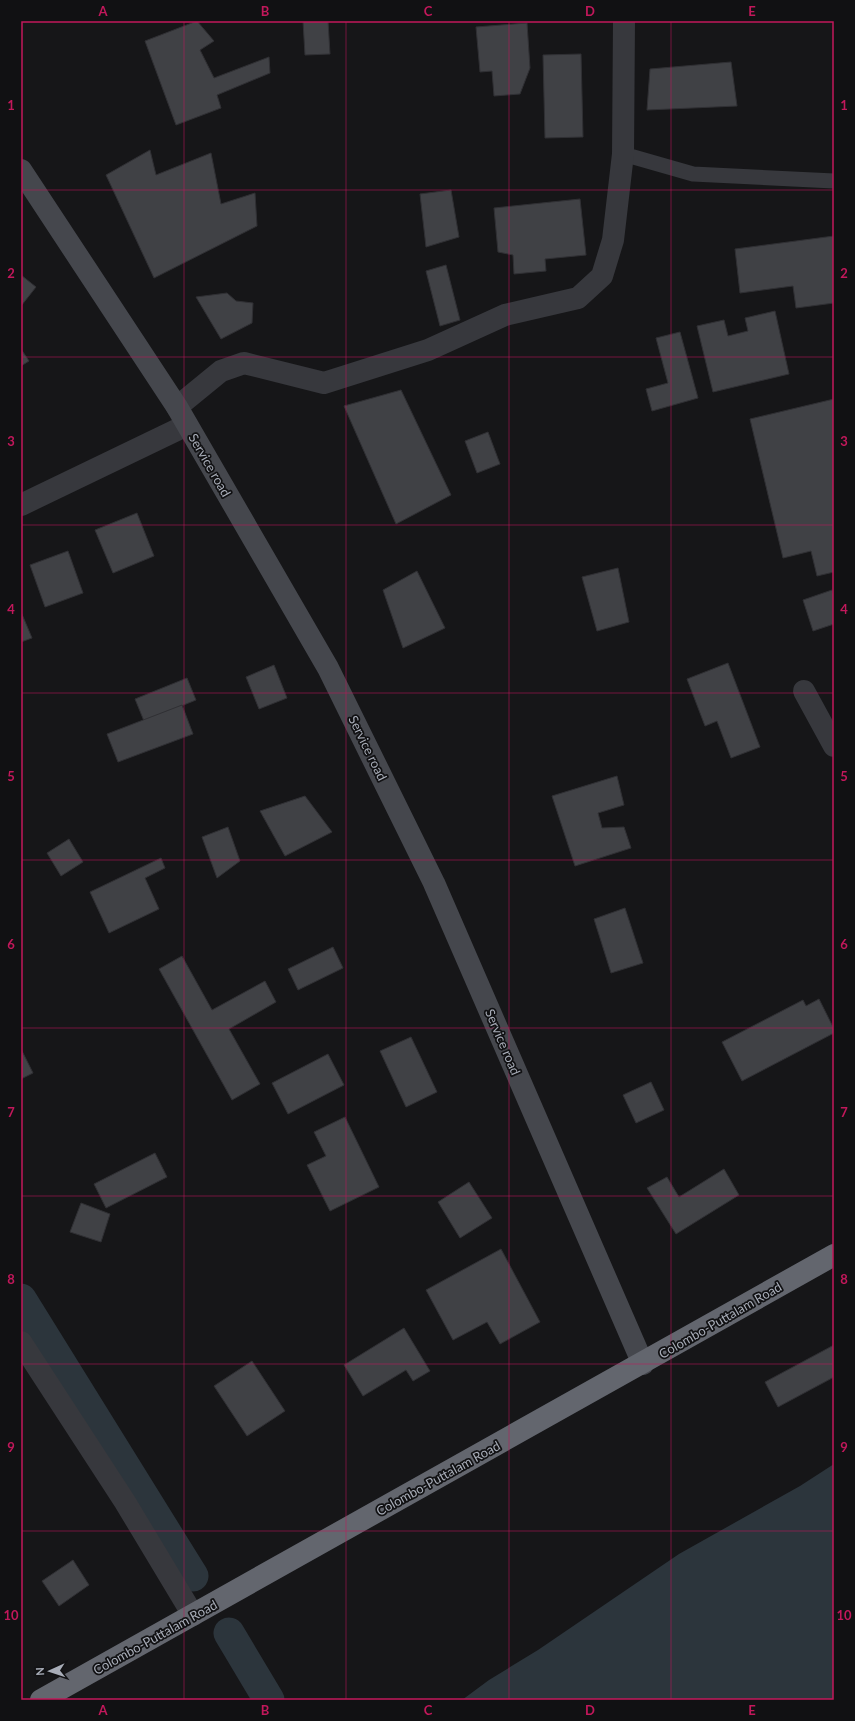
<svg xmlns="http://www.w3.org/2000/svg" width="855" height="1721" font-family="Lato,sans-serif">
<rect width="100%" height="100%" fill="#161618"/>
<path fill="#2c353c" d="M834,1464V1700H462L489,1680L538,1650L679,1554L800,1486Z"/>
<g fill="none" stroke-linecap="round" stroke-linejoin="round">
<g stroke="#2c353c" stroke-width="31">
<path d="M21,1299L193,1576"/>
<path d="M229,1633L269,1700"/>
</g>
</g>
<g fill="#404145" stroke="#303034">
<path d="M197,21L214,41L200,50L214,78L269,57L270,73L217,95L221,108L176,125L145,41Z"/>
<path d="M303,21H328L330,54L305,55Z"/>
<path d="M527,23L530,68L520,94L494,96L492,71L480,72L476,27Z"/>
<path d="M581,54L583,137L545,138L543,55Z"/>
<path d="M731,62L737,106L647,110L650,69Z"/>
<path d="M150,150L156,175L211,153L221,204L255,193L257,226L154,278L106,175Z"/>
<path d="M451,190L459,237L426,247L420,194Z"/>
<path d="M580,199L586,255L545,259L546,271L514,274L513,255L498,252L494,208Z"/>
<path d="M834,236V303L796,308L793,286L740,293L735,249Z"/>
<path d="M446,265L460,320L440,326L426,271Z"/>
<path d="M21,275L36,287L21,306Z"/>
<path d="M227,293L236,301L253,303L252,323L221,339L196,297Z"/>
<path d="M775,311L789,374L713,392L697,326L724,320L728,336L748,331L745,318Z"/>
<path d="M680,332L698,398L652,411L646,389L668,383L656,338Z"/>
<path d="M21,349L29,361L21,366Z"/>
<path d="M401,390L451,495L396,524L344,406Z"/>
<path d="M834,399V572L817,576L811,551L783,558L750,419Z"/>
<path d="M488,432L500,464L477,473L465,441Z"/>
<path d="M137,513L154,556L113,573L95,530Z"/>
<path d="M68,551L83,593L45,607L30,565Z"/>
<path d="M618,568L629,622L597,631L582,577Z"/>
<path d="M417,571L445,628L403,648L383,590Z"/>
<path d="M832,590L834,596V624L813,631L803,600Z"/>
<path d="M21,612L32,638L21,642Z"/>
<path d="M728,663L760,747L731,758L717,721L705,726L687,679Z"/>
<path d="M274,665L287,698L259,709L246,677Z"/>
<path d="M187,678L196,700L144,721L135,699Z"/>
<path d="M182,705L193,734L118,762L107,734Z"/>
<path d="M617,776L624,805L598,813L602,828L624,827L631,848L575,866L552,796Z"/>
<path d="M305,796L332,832L285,856L260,811Z"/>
<path d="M228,827L240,861L217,878L202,837Z"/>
<path d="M69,839L83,862L61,876L47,853Z"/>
<path d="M161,858L165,868L145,878L159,909L109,933L90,892Z"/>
<path d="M625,908L643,963L611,973L594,919Z"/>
<path d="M333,947L343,968L298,990L288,969Z"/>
<path d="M182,956L212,1010L265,981L276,1002L229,1029L260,1084L232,1100L159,969Z"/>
<path d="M819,999L834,1029V1033L742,1081L722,1042L803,1000L806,1006Z"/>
<path d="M411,1037L437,1092L406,1107L380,1051Z"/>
<path d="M21,1049L33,1073L21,1079Z"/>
<path d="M328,1054L344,1085L288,1114L272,1083Z"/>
<path d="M651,1082L664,1110L636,1123L623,1095Z"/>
<path d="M345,1117L379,1187L330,1211L307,1165L326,1156L314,1132Z"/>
<path d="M155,1153L167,1177L106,1208L94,1184Z"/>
<path d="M724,1169L739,1195L676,1234L647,1188L667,1177L679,1197Z"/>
<path d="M469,1182L492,1218L460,1238L438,1202Z"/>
<path d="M81,1203L110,1214L101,1242L70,1232Z"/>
<path d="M501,1249L540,1322L500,1344L487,1322L453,1340L426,1290Z"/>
<path d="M404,1328L430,1371L413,1381L406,1370L363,1396L344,1365Z"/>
<path d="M834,1345V1377L778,1407L765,1382Z"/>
<path d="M252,1361L285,1411L247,1436L214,1386Z"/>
<path d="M73,1560L89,1585L59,1606L42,1581Z"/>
</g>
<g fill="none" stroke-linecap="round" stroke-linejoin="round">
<path stroke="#37383d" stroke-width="15" d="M623,154L693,174L834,181"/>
<g stroke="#37383d" stroke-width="22">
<path d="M177,407L221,371L244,363L324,383L428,350L505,315L578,298L602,276L613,240L623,154L624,21"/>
<path d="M21,505L187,425"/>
<path d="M804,691L834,746"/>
<path d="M21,1342L125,1502L193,1615"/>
</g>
<path stroke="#45474d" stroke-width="22" d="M21,170L177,407L328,668L434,883L643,1364"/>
<path stroke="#63666e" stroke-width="22" d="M41,1700L834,1255"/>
</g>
<path fill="none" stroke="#c2185b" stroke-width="1" stroke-opacity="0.55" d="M184,21V1700M346,21V1700M509,21V1700M671,21V1700M21,190H834M21,357H834M21,525H834M21,693H834M21,860H834M21,1028H834M21,1196H834M21,1364H834M21,1531H834"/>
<g text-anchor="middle" stroke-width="3.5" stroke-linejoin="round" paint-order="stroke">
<g font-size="13" fill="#a8adb8" stroke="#111113">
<text transform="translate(210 465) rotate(60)" y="5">Service road</text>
<text transform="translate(368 748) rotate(64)" y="5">Service road</text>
<text transform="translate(503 1042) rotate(67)" y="5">Service road</text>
<text transform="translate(720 1320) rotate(-30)" y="5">Colombo-Puttalam Road</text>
<text transform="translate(438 1478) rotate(-29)" y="5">Colombo-Puttalam Road</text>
<text transform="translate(155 1637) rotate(-29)" y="5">Colombo-Puttalam Road</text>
</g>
</g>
<rect width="855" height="1721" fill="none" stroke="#111113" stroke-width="44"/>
<g transform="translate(50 1671) rotate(267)" stroke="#111113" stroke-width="3" paint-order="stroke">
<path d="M0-3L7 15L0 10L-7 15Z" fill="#a8adb8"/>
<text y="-6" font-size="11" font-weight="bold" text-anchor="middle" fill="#a8adb8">N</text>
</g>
<rect x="22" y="22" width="811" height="1677" fill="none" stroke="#c2185b" stroke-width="1.5"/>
<g font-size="13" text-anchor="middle" font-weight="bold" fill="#c2185b">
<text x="103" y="16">A</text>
<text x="265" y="16">B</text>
<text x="428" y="16">C</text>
<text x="590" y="16">D</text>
<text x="752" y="16">E</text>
<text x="11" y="110">1</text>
<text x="844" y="110">1</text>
<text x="11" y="278">2</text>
<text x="844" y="278">2</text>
<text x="11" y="446">3</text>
<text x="844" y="446">3</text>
<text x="11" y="614">4</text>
<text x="844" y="614">4</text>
<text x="11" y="781">5</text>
<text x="844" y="781">5</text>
<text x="11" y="949">6</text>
<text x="844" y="949">6</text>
<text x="11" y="1117">7</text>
<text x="844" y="1117">7</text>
<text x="11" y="1284">8</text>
<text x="844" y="1284">8</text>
<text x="11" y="1452">9</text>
<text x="844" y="1452">9</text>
<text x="11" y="1620">10</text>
<text x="844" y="1620">10</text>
<text x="103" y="1715">A</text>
<text x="265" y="1715">B</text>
<text x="428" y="1715">C</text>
<text x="590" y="1715">D</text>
<text x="752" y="1715">E</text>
</g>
</svg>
